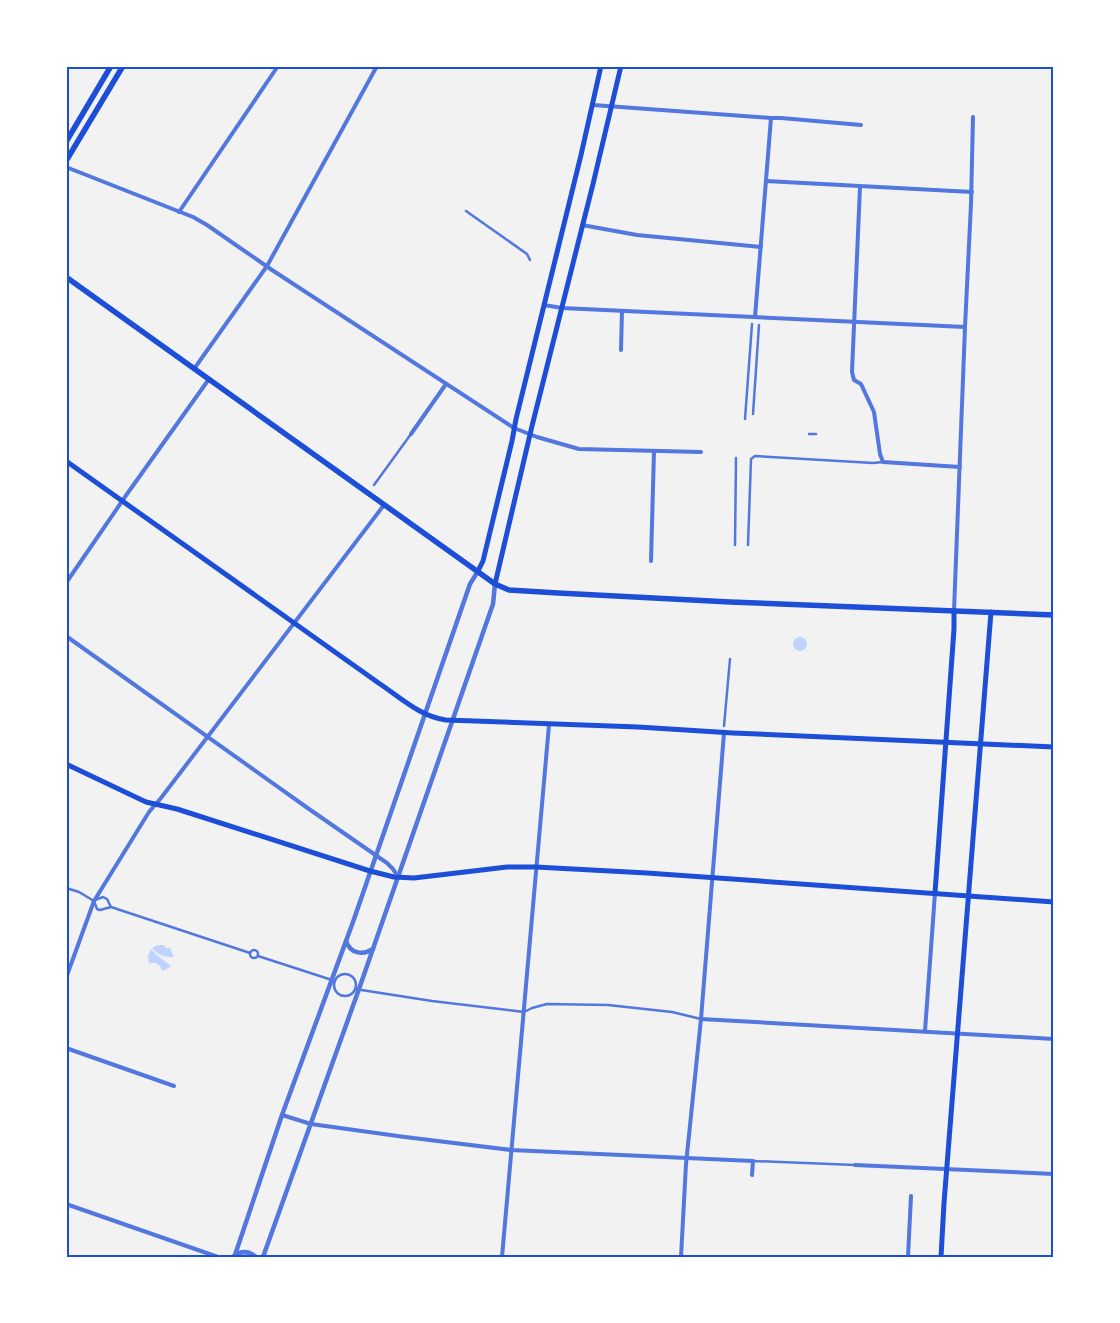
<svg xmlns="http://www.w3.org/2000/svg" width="1120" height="1323" font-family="Manrope,sans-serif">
<rect width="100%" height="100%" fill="#f2f2f2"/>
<g fill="#bfd3fe">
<circle cx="800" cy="644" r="7"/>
<path d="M158,945H164L166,948H170L174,957C164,957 159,956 152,948Z"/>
<path d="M151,949C157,956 164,960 171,966L167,969L162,971C160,964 155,961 149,964L148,956Z"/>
</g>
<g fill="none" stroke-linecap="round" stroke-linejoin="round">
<g stroke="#5277de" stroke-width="2.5">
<path d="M466,211L527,254L530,260"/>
<path d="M753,414L759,325"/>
<path d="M745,419L752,324"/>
<path d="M809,434H816"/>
<path d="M374,485L411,434"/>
<path d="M735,545L736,458"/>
<path d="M748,545L751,459L755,456L873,463L883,462"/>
<path d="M724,726L730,659"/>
<path d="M66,888L79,892L94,901L97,909L100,910L111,907"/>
<path d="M95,900L103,897L107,899L111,907L250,953"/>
<circle cx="254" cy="954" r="4"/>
<path d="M258,956L335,981"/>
<circle cx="345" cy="985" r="11"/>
<path d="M355,989L432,1001L516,1011L524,1012L532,1008L547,1004L608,1005L672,1012L701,1019"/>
<path d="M753,1161L855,1165"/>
</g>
<g stroke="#5277de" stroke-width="4">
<path d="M593,105L771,118H781L861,125"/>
<path d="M66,167L193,217L207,225L272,270L514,428L537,437L579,449L701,452"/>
<path d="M766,181L972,192"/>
<path d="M860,187L852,372L854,380L861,384L874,412L880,454L883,462L960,467"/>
<path d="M179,212L278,66"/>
<path d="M582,225L637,235L761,247"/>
<path d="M544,305L562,308L965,327"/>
<path d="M755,317L771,118"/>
<path d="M621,350L622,311"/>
<path d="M194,369L267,266L377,66"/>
<path d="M411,434L446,384"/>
<path d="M651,561L654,451"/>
<path d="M66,583L127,494L209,379"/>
<path d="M954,611L965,327L971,204L973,117"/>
<path d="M66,636L309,809L387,863L393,869L398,877"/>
<path d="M66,978L94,901L149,812L161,798L384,505"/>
<path d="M701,1019L1054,1039"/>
<path d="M925,1031L935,893"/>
<path d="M66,1048L174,1086"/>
<path d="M282,1115L311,1124L405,1137L511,1150L753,1161L752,1175"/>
<path d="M855,1165L1054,1174"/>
<path d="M66,1204L218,1257"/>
<path d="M502,1257L549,725"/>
<path d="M681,1257L686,1164L701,1019L724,733"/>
<path d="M908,1257L911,1196"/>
</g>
<g stroke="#5277de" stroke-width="4.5">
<path d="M346,941C350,953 362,956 373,949"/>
<path d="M235,1255L282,1115L353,922L470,584L478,571"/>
<path d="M234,1256C242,1250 249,1251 256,1257"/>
<path d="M263,1257L359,989L493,604L495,584"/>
</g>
<g stroke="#1d4ed8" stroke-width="5">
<path d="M66,461L380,684C401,698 421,717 446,720L638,727L733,733L1054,747"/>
<path d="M478,571L483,561L512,441L516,419L581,155L601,66"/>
<path d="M495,584L532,426L593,184L621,66"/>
<path d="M66,764L146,802L177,809L370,871L394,877L414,878L507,867H536L647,873L1054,902"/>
<path d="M935,893L954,629V611"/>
<path d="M941,1257L944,1203L991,612"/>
</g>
<g stroke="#1d4ed8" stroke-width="5.5">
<path d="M66,142L111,66"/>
<path d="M66,161L123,66"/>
<path d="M66,277L495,584L509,590L558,593L730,602L1054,615"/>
</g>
</g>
<rect width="1120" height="1323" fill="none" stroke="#ffffff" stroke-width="135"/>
<rect x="68" y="68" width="984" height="1188" fill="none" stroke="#1d4ed8" stroke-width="2"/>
</svg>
